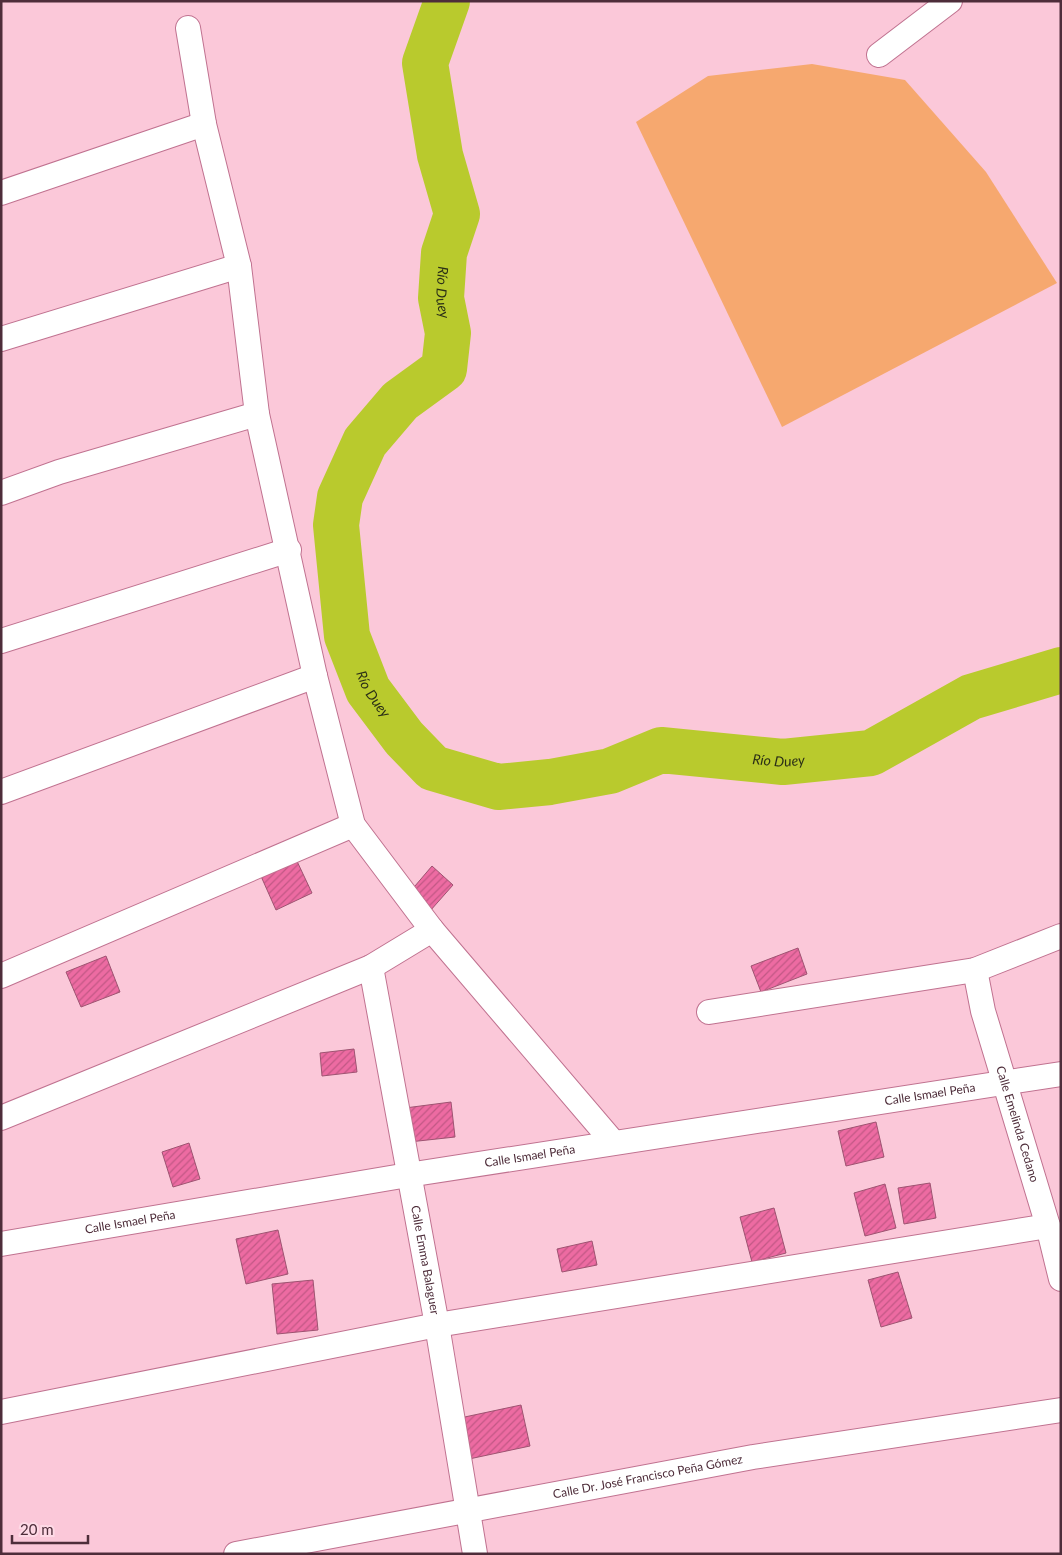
<svg xmlns="http://www.w3.org/2000/svg" width="1062" height="1555" font-family="Lato,sans-serif">
<defs>
<pattern id="building-hatch" width="6" height="6" patternUnits="userSpaceOnUse" patternTransform="scale(1.25)"><rect width="6" height="6" fill="#ed6ba2"/><path d="M-1 1l2-2M0 6l6-6M5 7l2-2" fill="none" stroke="#c25885"/></pattern>
</defs>
<rect width="100%" height="100%" fill="#fbc8d9"/>
<path fill="#f6a86f" d="M812,64L905,80L986,172L1057,283L782,427L636,122L708,76Z"/>
<g fill="none" stroke-linecap="round" stroke-linejoin="round">
<path stroke="#b9ca2d" stroke-width="46" id="s1" d="M447,1L425,63L440,155L457,214L444,253L441,298L448,333L444,369L400,401L365,442L340,497L336,525L347,636L368,690L404,738L433,768L498,787L550,782L610,771L661,750L783,762L871,753L971,697L1061,670"/>
</g>
<g fill="url(#building-hatch)" stroke="#9e5371">
<path d="M295,857L312,893L276,910L260,874Z"/>
<path d="M432,866L453,885L430,911L409,893Z"/>
<path d="M798,948L807,974L761,992L751,966Z"/>
<path d="M106,956L120,992L81,1007L66,972Z"/>
<path d="M354,1049L357,1072L322,1076L320,1053Z"/>
<path d="M451,1102L455,1137L409,1142L405,1108Z"/>
<path d="M876,1122L884,1157L846,1166L838,1131Z"/>
<path d="M189,1143L200,1179L173,1187L162,1152Z"/>
<path d="M930,1183L936,1218L904,1224L898,1188Z"/>
<path d="M885,1184L896,1228L865,1236L854,1193Z"/>
<path d="M774,1208L786,1253L752,1262L740,1217Z"/>
<path d="M278,1230L288,1274L246,1284L236,1239Z"/>
<path d="M592,1241L597,1265L562,1272L557,1249Z"/>
<path d="M898,1272L912,1318L881,1327L868,1280Z"/>
<path d="M313,1280L318,1330L277,1334L272,1284Z"/>
<path d="M521,1405L530,1446L469,1459L460,1418Z"/>
</g>
<g fill="none" stroke-linecap="round" stroke-linejoin="round">
<g stroke="#c07290" stroke-width="26">
<g id="street">
<path d="M188,28L204,124L239,266L257,414L315,676L353,825L432,930L613,1142"/>
<path d="M879,55L950,1"/>
<path d="M1,193L204,124"/>
<path d="M1,339L239,266"/>
<path d="M1,493L59,472L257,414"/>
<path d="M1,641L289,550"/>
<path d="M1,792L315,676"/>
<path id="s2" d="M371,967L437,1325L475,1554"/>
<path id="s3" d="M975,970L983,1011L1048,1226L1061,1279"/>
<path d="M1,976L353,825"/>
<path d="M709,1012L975,970L1061,936"/>
<path d="M1,1118L371,967L432,930"/>
<path id="s4" d="M1,1244L408,1175L1061,1074"/>
<path d="M1,1412L437,1325L1048,1226"/>
<path id="s5" d="M236,1554L753,1457L1061,1410"/>
</g>
</g>
<use href="#street" stroke="#fff" stroke-width="24"/>
</g>
<g text-anchor="middle" stroke-width="4" stroke-linejoin="round" paint-order="stroke">
<g font-size="12" fill="#4e2d3a" stroke="#fedae6">
<text dy="4" stroke="none"><textPath href="#s4" startOffset="941">Calle Ismael Peña</textPath></text>
<text dy="4" stroke="none"><textPath href="#s3" startOffset="160">Calle Emelinda Cedano</textPath></text>
<text dy="4" stroke="none"><textPath href="#s4" startOffset="536">Calle Ismael Peña</textPath></text>
<text dy="4" stroke="none"><textPath href="#s4" startOffset="131">Calle Ismael Peña</textPath></text>
<text dy="4" stroke="none"><textPath href="#s2" startOffset="298">Calle Emma Balaguer</textPath></text>
<text dy="4" stroke="none"><textPath href="#s5" startOffset="419">Calle Dr. José Francisco Peña Gómez</textPath></text>
</g>
<g font-size="14" font-style="italic" fill="#2b2f17" stroke="#fedae6">
<text dy="5" stroke="none"><textPath href="#s1" startOffset="301">Río Duey</textPath></text>
<text dy="5" stroke="none"><textPath href="#s1" startOffset="751">Río Duey</textPath></text>
<text dy="5" stroke="none"><textPath href="#s1" startOffset="1201">Río Duey</textPath></text>
</g>
</g>
<rect width="1062" height="1555" fill="none" stroke="#4e2d3a" stroke-width="5"/>
<path d="M12 1535v8h76v-8" fill="none" stroke="#4e2d3a" stroke-width="2.5"/>
<text x="20" y="1535" font-size="15" fill="#4e2d3a" stroke="#fedae6" stroke-width="4" paint-order="stroke">20 m</text>
</svg>
